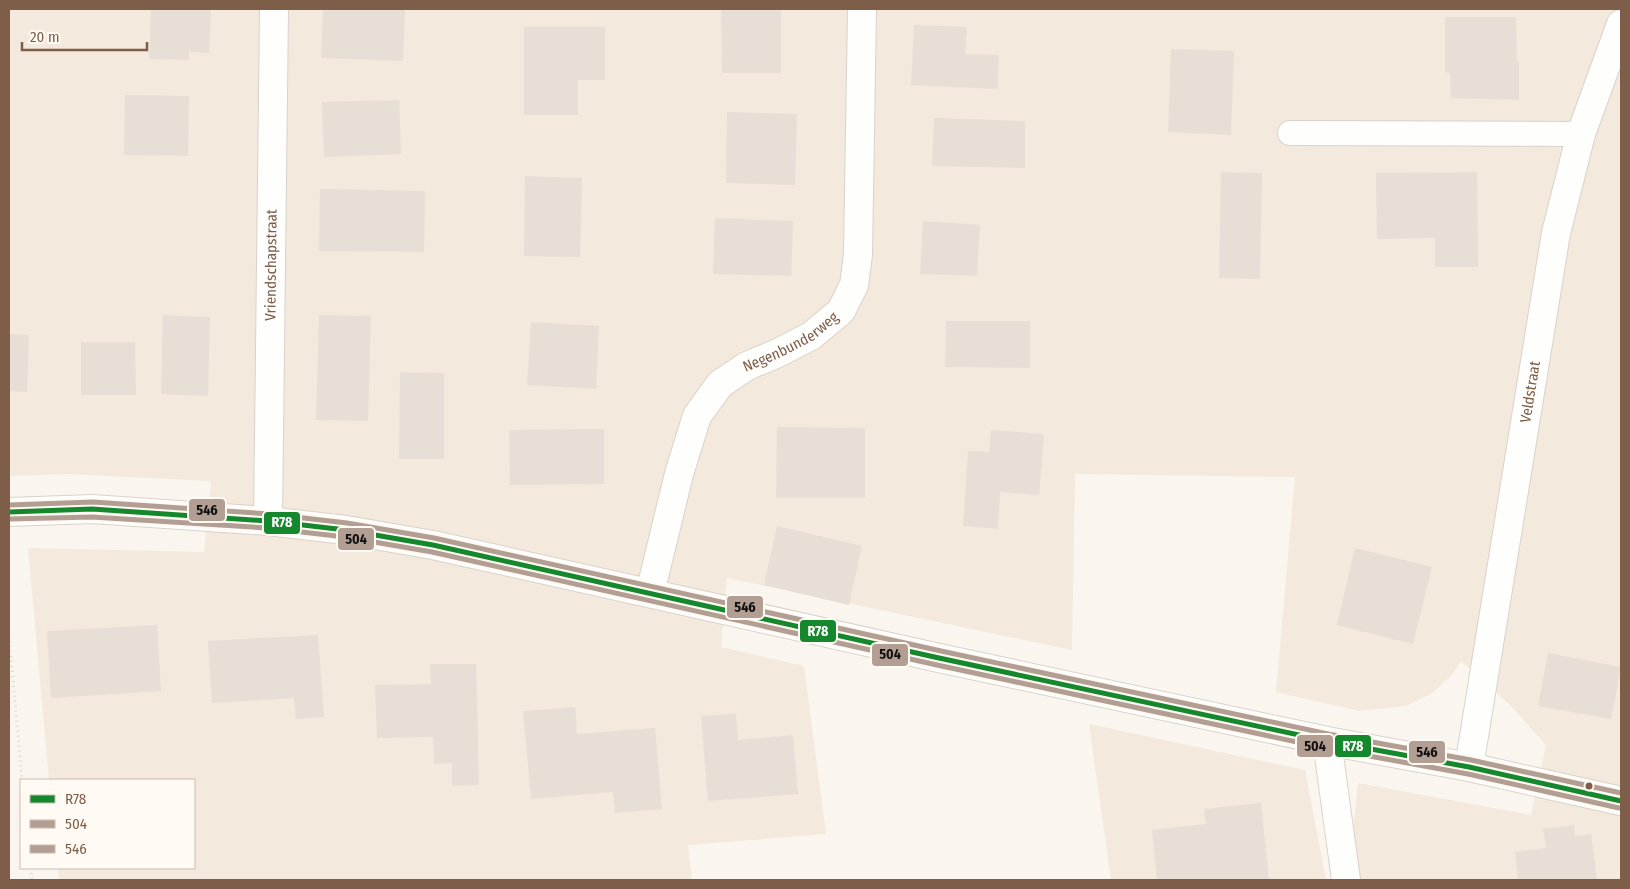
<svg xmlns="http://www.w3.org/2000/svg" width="1630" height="889" font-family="'Fira Sans Condensed',sans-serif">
<rect width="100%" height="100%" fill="#faf6ef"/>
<g fill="#f3e9dc">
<path d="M9,9H1621V880H1355L1352,839L1358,783L1531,815L1546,745L1512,707L1461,661L1451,676L1431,694L1406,706L1359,711L1276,692L1295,477L1075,474L1072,650L727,578L721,647L804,666L826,834L688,845L692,880H59L58,868H194V780H49L28,548L204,552L211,481L68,474L9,476Z"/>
<path d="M1089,724L1305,770L1326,880H1111Z"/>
</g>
<g fill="#e7ded5">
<path d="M151,9H211L209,53L189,52V60L149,59Z"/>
<path d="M323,9H405L403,61L321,58Z"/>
<path d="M721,9H781V73H722Z"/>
<path d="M1445,17H1516L1517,61L1519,62V100L1451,98L1450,73L1445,72Z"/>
<path d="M914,25L967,27L965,54L999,55L998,89L911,85Z"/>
<path d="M524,27H605V80H578V115H524Z"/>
<path d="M1171,49L1234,51L1231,135L1168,132Z"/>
<path d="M125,95L189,96L188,156L124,155Z"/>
<path d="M399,100L401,154L324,157L322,102Z"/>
<path d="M727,112L797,114L795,185L726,183Z"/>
<path d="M934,118L1025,121V168L932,166Z"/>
<path d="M1221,172L1262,173L1260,279L1219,278Z"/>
<path d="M1477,172L1478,267H1435V238L1377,239L1376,173Z"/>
<path d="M525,176L582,178L580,257L524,256Z"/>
<path d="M320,189L425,191L424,252L319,251Z"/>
<path d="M715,218L793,221L791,276L713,274Z"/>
<path d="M923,221L980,225L977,276L920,274Z"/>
<path d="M163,315L210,317L208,396L161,394Z"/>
<path d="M319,315L371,316L368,421L316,420Z"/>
<path d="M946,321H1030V368L945,367Z"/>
<path d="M531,322L599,326L596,389L527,385Z"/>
<path d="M9,334L29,335L27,392L9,391Z"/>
<path d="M81,342H135L136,395H81Z"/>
<path d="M400,372L444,373V459H399Z"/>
<path d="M777,427L865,428V498H776Z"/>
<path d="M604,429V484L510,485L509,430Z"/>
<path d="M991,430L1044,434L1039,495L1000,492L998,529L963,526L968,451L989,452Z"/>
<path d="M777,526L862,546L849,605L764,585Z"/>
<path d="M1355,548L1432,567L1413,644L1337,625Z"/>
<path d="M157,625L161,691L51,698L47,631Z"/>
<path d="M318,635L324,717L296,719L294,698L212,703L208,641Z"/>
<path d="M1548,653L1621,667L1611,719L1538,706Z"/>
<path d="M430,664H476L479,785L452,786V763L434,764L433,737L377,738L375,685L431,684Z"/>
<path d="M575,707L577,734L655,728L662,809L615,813L613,792L531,799L523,711Z"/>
<path d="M736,714L738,740L793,735L798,794L708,801L701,716Z"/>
<path d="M1261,803L1269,880H1157L1152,830L1206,824L1204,809Z"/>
<path d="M1574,825L1575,836L1591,834L1597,880H1508L1518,878L1515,852L1546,848L1543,829Z"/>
</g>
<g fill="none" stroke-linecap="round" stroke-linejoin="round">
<g stroke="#d9d2cb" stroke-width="26">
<path id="lane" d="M1290,133L1581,134"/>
</g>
<g stroke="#d9d2cb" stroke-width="30">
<g id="street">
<path id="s1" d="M268,521L274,9"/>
<path id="s2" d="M650,593L679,474L697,416L720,384L747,366L778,353L811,336L841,311L854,285L858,255L862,9"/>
<path d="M1327,741L1346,880"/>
<path id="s3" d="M1469,767L1556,233L1581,134L1621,24"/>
</g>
</g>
<g stroke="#dad2ca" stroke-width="30">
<path id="secondary" d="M9,512L92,509L268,521L346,530L433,545L939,658L1327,741L1469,767L1621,801"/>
</g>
<g stroke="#ddd6ce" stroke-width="3" stroke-dasharray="1 4" stroke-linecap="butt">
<path d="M9,636L22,780"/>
<path d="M31,868L32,880"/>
</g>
<use href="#lane" stroke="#fefefd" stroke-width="24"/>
<use href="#street" stroke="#fefefd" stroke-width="28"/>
<use href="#secondary" stroke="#fefefd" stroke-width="28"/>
<g stroke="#fffaf3" stroke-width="9">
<path id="bus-1" d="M9,512L92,509L268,521L346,530L433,545L939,658L1327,741L1469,767L1621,801"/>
</g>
<g stroke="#fffaf3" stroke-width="9">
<path id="bus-2" d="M9,519L92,517L267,528L345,537L432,552L937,665L1325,748L1468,774L1619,808"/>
</g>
<g stroke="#fffaf3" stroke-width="9">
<path id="bus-3" d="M9,505L93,502L269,514L347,523L434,538L941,651L1328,734L1471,760L1621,793"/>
</g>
<use href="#bus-1" stroke="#15882e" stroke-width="5"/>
<use href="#bus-2" stroke="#b29e92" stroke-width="5"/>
<use href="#bus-3" stroke="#b29e92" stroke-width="5"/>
</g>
<circle fill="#7e5d49" stroke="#fffaf3" stroke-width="2" cx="1589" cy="786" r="4.5"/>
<g text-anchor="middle" stroke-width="4" stroke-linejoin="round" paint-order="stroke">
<g font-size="15" fill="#7e5d49" stroke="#fffaf3">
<text dy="5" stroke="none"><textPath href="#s1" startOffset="256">Vriendschapstraat</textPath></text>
<text dy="5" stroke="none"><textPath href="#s2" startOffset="305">Negenbunderweg</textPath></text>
<text dy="5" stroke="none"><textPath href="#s3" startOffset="380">Veldstraat</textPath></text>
</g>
</g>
<g stroke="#fffaf3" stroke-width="2">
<rect x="188" y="498" width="38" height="24" rx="5" fill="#b29e92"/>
<rect x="263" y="511" width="38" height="24" rx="5" fill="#15882e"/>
<rect x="337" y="527" width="38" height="24" rx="5" fill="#b29e92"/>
<rect x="726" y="595" width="38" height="24" rx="5" fill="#b29e92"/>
<rect x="799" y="619" width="38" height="24" rx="5" fill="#15882e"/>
<rect x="871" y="643" width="38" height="24" rx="5" fill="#b29e92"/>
<rect x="1334" y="734" width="38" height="24" rx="5" fill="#15882e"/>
<rect x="1296" y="734" width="38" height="24" rx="5" fill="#b29e92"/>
<rect x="1408" y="740" width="38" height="24" rx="5" fill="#b29e92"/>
</g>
<g font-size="14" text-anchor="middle" font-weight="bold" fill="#fff">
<text x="282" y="527">R78</text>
<text x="818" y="636">R78</text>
<text x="1353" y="751">R78</text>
</g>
<g font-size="14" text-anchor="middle" font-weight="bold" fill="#111">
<text x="207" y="515">546</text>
<text x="356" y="544">504</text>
<text x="745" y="612">546</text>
<text x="890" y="659">504</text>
<text x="1315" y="751">504</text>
<text x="1427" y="757">546</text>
</g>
<rect width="1630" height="889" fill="none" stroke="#7e5d49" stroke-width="20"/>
<rect x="20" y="779" width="175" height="90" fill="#fffaf3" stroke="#cbbbaf"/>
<rect x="30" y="795" width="25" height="8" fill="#15882e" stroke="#cbbbaf"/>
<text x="65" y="804" font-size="15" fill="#7e5d49">R78</text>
<rect x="30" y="820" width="25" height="8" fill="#b29e92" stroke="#cbbbaf"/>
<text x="65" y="829" font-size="15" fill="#7e5d49">504</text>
<rect x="30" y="845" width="25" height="8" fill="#b29e92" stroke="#cbbbaf"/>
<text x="65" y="854" font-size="15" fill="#7e5d49">546</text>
<path d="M22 42v8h125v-8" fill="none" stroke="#7e5d49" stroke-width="2.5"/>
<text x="30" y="42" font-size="15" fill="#7e5d49" stroke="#fffaf3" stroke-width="4" paint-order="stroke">20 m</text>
</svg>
